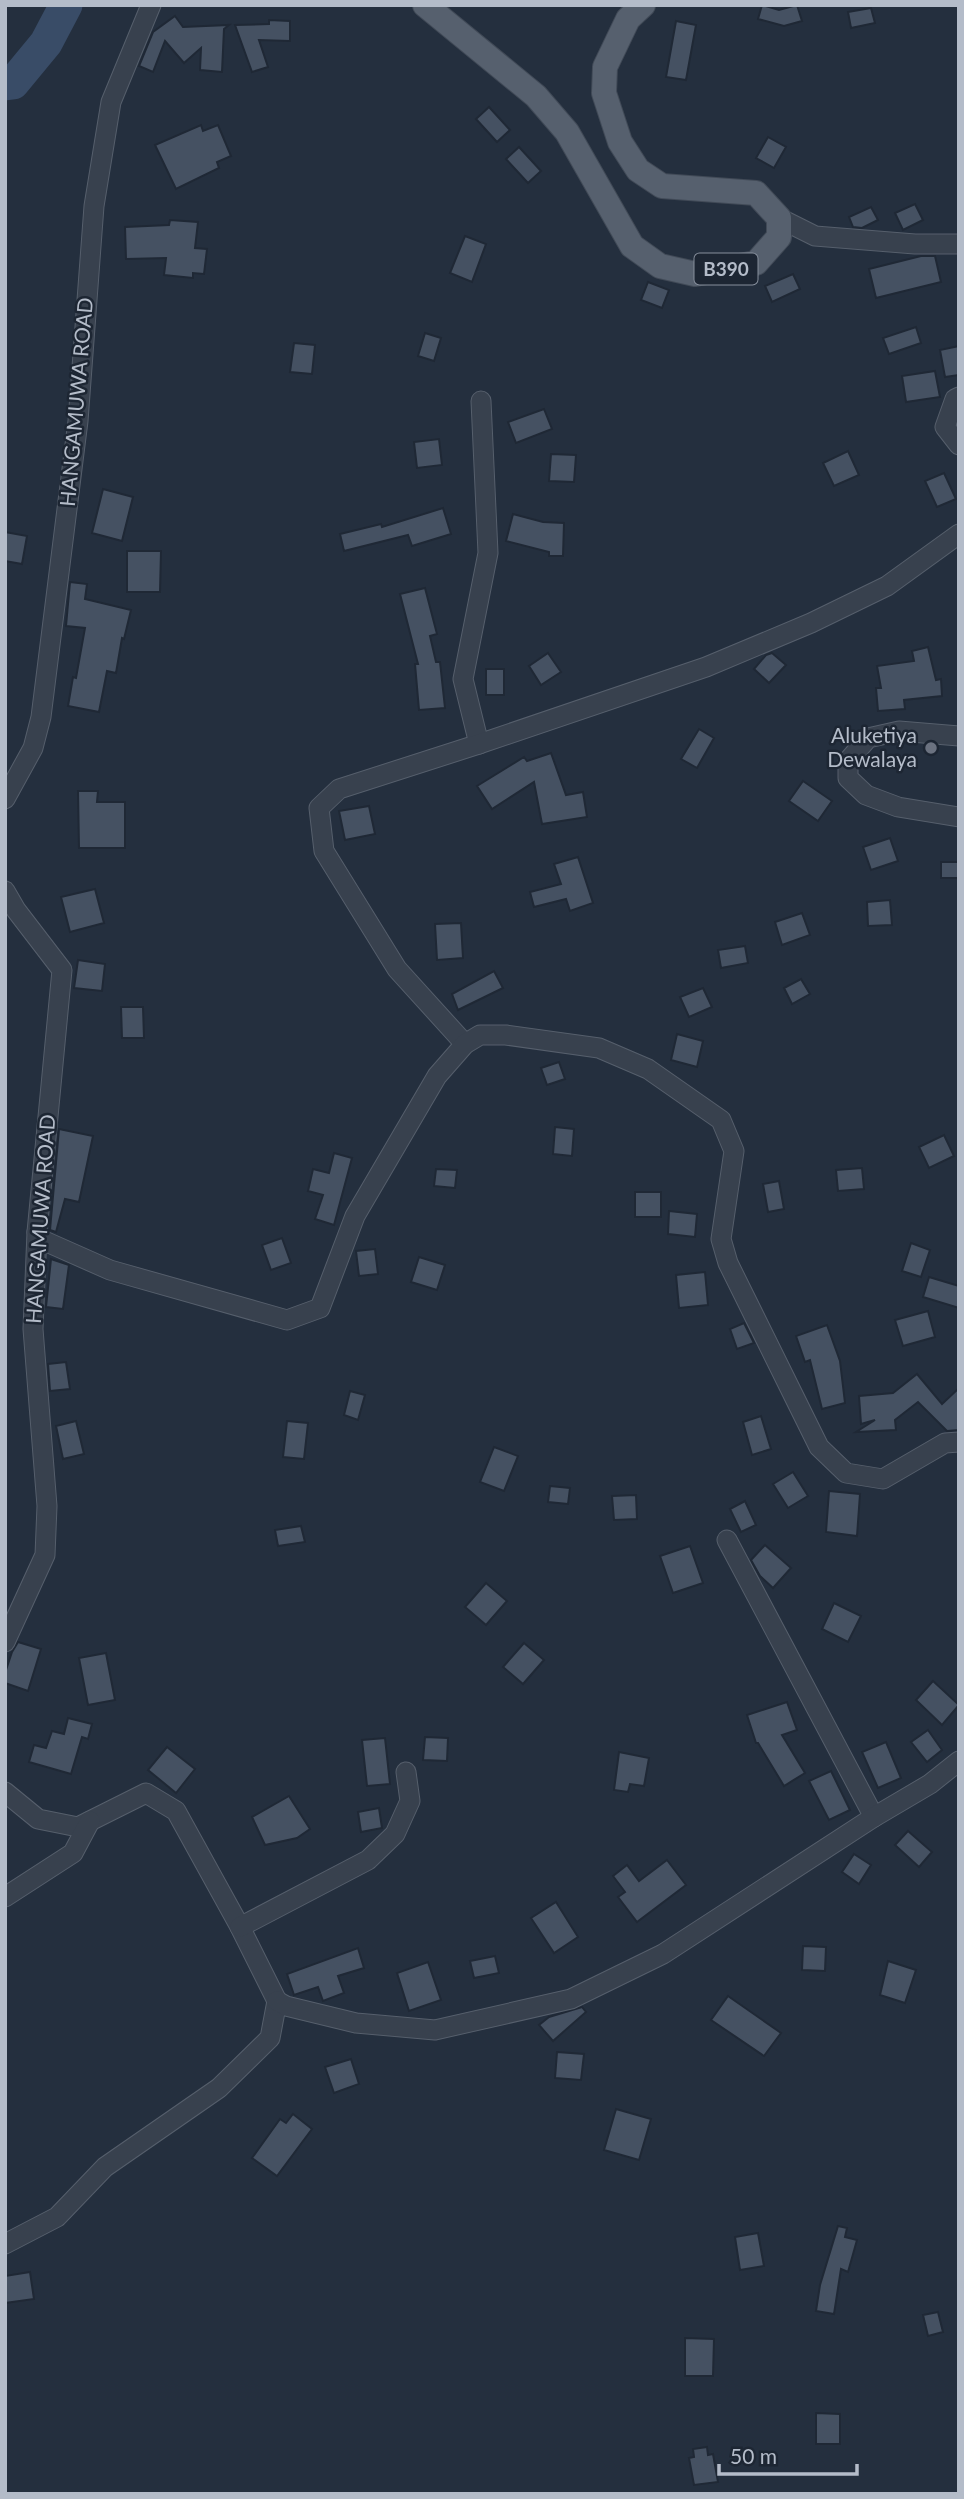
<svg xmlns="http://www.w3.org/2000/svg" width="964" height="2499" font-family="Lato,sans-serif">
<rect width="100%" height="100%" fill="#242f3e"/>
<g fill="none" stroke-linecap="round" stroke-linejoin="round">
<path stroke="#394c67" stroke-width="33" d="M5,84L13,83L46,43L66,5"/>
</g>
<g fill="#455162" stroke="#1f2835" stroke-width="2">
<path d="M762,5L779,10L797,5L802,21L784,26L758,19Z"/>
<path d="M871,8L875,23L851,28L848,12Z"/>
<path d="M175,16L183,27L229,25L224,29L222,72L200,70L201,48L184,63L165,41L153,72L139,66L153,32Z"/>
<path d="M269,20L290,21V41L259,40L268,67L252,72L235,25L269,24Z"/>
<path d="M676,21L696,25L686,80L666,77Z"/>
<path d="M489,107L510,130L497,142L476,119Z"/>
<path d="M201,125L203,131L218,125L231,156L217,162L219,168L176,189L155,145Z"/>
<path d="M768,137L786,147L774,168L756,158Z"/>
<path d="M519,147L541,171L528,183L506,159Z"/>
<path d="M915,204L923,220L903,230L895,213Z"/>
<path d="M871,207L878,220L862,228L853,227L849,217Z"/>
<path d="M170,220L198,222L195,248L207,249L204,274L193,273V278L164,275L166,258L126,259L125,227L169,225Z"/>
<path d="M465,236L486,244L472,282L450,273Z"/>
<path d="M921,256H935L941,282L876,298L869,269Z"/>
<path d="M793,274L800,289L772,302L765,286Z"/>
<path d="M648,282L669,290L662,308L641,300Z"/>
<path d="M916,327L921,343L889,354L883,338Z"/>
<path d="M425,333L441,338L434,361L418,356Z"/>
<path d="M294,343L315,345L312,374L290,372Z"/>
<path d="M959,346V375L945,377L940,350Z"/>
<path d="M935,371L940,397L906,402L902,376Z"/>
<path d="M544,409L552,429L516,443L508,422Z"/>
<path d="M439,439L442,465L417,468L414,442Z"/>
<path d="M848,451L859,475L834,486L823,463Z"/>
<path d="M551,454L576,455L574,482L549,481Z"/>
<path d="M944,473L956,499L937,507L925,481Z"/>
<path d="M103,489L133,497L122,541L92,533Z"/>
<path d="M443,508L451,534L412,546L408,535L344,551L340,534L381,524L382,527Z"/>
<path d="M513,514L543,522L564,523L563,556H549V552L506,541Z"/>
<path d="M5,532L27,536L22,564L5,561Z"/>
<path d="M127,551H161L160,592H127Z"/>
<path d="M70,582L87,584L85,599L131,610L124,639L122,638L116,673L107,671L99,712L68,706L73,677L76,678L85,628L66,626Z"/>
<path d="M425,588L437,634L430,636L436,662H440L445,708L419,710L415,664H418L400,594Z"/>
<path d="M928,647L936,680L941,679L942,696L904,700L905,709L878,711L876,688H881L877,666L914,661L912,651Z"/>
<path d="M548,653L561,672L541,685L529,666Z"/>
<path d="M772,653L786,665L769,683L754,669L766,655Z"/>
<rect x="486" y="669" width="18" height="26"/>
<path d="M699,729L714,738L697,768L681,759Z"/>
<path d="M551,753L566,795L583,792L587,817L542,824L534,782L492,809L477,786L524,757L527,761Z"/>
<path d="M803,781L832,801L818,821L789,801Z"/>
<path d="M78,791H98L97,802H125V848H79Z"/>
<path d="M369,806L375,834L345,840L339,811Z"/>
<path d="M890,838L898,861L871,870L863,847Z"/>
<path d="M578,857L593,903L570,911L566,899L534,907L530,892L561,884L554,864Z"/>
<rect x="941" y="862" width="18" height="16"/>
<path d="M95,889L104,923L70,932L61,897Z"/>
<path d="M890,900L892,925L868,926L867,902Z"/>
<path d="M802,913L810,935L782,945L775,922Z"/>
<path d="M461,923L463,958L437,960L435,924Z"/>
<path d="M745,946L748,963L721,968L718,950Z"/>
<path d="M78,960L105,964L102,991L74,988Z"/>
<path d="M494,971L503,988L458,1010L452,994Z"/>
<path d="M801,979L810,994L792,1004L784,988Z"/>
<path d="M703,988L712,1007L689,1017L680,997Z"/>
<path d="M121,1007H143L144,1038H122Z"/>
<path d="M677,1034L703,1041L697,1067L671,1060Z"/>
<path d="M559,1062L565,1079L547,1085L541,1068Z"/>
<path d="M555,1127L574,1129L572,1156L553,1154Z"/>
<path d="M59,1129L93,1136L79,1202L65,1199L56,1232L50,1230Z"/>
<path d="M944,1135L954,1156L929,1168L919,1147Z"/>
<path d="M334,1153L352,1158L334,1225L315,1219L323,1195L308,1191L313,1169L329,1173Z"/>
<path d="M862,1168L864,1189L838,1191L836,1170Z"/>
<path d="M436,1169L457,1170L455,1188L434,1186Z"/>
<path d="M779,1181L784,1209L768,1212L763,1184Z"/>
<rect x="635" y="1192" width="26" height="25"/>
<path d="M669,1211L697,1214L695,1237L668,1234Z"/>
<path d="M282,1238L291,1263L271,1270L262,1245Z"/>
<path d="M911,1243L930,1250L921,1277L902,1271Z"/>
<path d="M375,1249L378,1274L359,1276L356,1251Z"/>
<path d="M419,1257L445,1265L437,1290L411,1282Z"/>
<path d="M51,1259L69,1265L63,1309L46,1307Z"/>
<path d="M705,1272L708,1305L679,1308L676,1275Z"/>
<path d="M929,1277L959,1286V1308L923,1297Z"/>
<path d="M928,1311L935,1337L903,1346L895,1320Z"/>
<path d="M744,1323L754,1343L737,1349L730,1329Z"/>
<path d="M827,1325L840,1361L845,1403L822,1409L810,1360L805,1362L796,1336Z"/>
<path d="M66,1362L70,1389L50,1391L48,1364Z"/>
<path d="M917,1374L942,1404L959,1388V1430L947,1431L918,1402L895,1420L896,1430L856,1432L875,1420L861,1424L859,1396L893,1393Z"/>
<path d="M350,1391L365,1395L358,1420L344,1415Z"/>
<path d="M761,1416L771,1449L752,1455L743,1422Z"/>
<path d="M76,1421L84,1454L63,1459L56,1426Z"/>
<path d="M287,1421L308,1423L304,1459L283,1457Z"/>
<path d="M494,1447L518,1456L504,1491L480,1482Z"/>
<path d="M793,1472L808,1496L788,1508L773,1484Z"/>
<path d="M550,1486L570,1488L568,1504L548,1502Z"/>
<path d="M829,1491L860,1494L857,1536L826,1532Z"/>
<path d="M636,1495L637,1519L614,1520L612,1496Z"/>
<path d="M745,1501L756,1525L741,1532L730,1509Z"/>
<path d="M301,1526L305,1542L278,1546L275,1530Z"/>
<path d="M765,1545L791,1568L773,1588L760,1576L751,1560Z"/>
<path d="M690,1546L703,1583L673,1593L660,1556Z"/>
<path d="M486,1583L507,1601L486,1625L465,1607Z"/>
<path d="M834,1603L861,1616L848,1642L822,1629Z"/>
<path d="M18,1642L41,1649L28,1691L5,1683V1673L12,1652Z"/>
<path d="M524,1643L544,1660L523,1684L503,1667Z"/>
<path d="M106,1653L115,1700L88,1705L79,1658Z"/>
<path d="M933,1681L959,1705L942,1725L916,1700Z"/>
<path d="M787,1702L797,1730L782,1735L805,1773L784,1786L758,1743H756L747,1715Z"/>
<path d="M68,1718L92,1724L88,1739L82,1737L71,1774L29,1762L34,1745L46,1748L52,1731L64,1734Z"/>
<path d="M928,1730L942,1750L927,1762L911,1742Z"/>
<path d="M425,1737L448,1738L447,1761L423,1760Z"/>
<path d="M385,1738L390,1784L367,1786L362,1740Z"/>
<path d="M886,1742L901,1778L878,1788L862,1752Z"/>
<path d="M167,1747L195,1769L176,1793L148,1770Z"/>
<path d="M619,1752L649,1758L644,1786L630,1784L628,1792L614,1790Z"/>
<path d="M831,1771L850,1810L829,1820L809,1781Z"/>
<path d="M289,1796L310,1829L297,1838L265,1845L252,1817Z"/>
<path d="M379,1808L382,1828L361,1832L358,1812Z"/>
<path d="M908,1831L932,1852L919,1867L895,1845Z"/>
<path d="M854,1854L871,1865L859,1884L842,1872Z"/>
<path d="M667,1860L686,1885L637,1922L618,1897L625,1892L613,1876L627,1865L639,1881Z"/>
<path d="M556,1902L578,1937L554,1953L531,1918Z"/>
<path d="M803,1946L826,1947L825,1971L802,1970Z"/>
<path d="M358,1948L364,1968L338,1976L344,1993L323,2001L318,1987L294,1995L287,1974Z"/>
<path d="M495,1956L499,1973L474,1978L470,1961Z"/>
<path d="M888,1961L916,1970L905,2003L880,1995Z"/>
<path d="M428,1962L441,2000L409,2011L397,1973Z"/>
<path d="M728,1996L781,2033L764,2056L711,2020Z"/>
<path d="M582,2007L586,2012L553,2041L539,2025L549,2017Z"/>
<path d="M557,2052L584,2054L581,2080L555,2078Z"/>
<path d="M351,2059L359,2084L334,2093L325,2067Z"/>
<path d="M616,2109L651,2119L639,2160L604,2150Z"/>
<path d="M293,2114L312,2129L277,2176L252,2158L280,2119L286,2123Z"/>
<path d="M838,2226L847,2228L845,2237L857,2240L848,2272L841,2269L834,2314L816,2311L820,2285Z"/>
<path d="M758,2233L764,2266L740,2270L735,2237Z"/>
<path d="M30,2272L34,2299L5,2303V2276Z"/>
<path d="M938,2312L943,2332L928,2336L923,2315Z"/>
<path d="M685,2338L714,2339L713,2376H685Z"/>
<path d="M816,2413L840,2414V2444H816Z"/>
<path d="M707,2447L708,2455L713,2454L718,2482L694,2485L689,2458L694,2457L693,2449Z"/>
</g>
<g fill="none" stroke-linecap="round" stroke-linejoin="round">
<g stroke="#565f6c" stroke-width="21">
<g id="minor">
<path d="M779,218L815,236L915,244H959"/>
<path d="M959,397L955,399L945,427L959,445"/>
<path d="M959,736L899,731L868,738L848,761V778L866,795L898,807L959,817"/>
<path d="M479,744L463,679L488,553L481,401"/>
<path d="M5,799L33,748L41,717L78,421L94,206L111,102L151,5"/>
<path d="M5,891L16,910L62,970L37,1232L33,1329L47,1506L45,1555L5,1642"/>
<path d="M465,1044L397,969L324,851L319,808L339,789L479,744L706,667L811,623L887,586L959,534"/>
<path d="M37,1232L40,1239L110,1270L287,1320L320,1308L355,1216L437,1076L465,1044L480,1035H506L599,1048L648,1069L721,1120L734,1151L721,1239L728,1263L819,1447L846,1473L883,1479L945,1443L959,1442"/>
<path d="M727,1540L874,1817"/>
<path d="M5,1792L38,1819L78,1827L146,1793L176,1811L240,1927L277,2001L270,2038L219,2088L105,2167L57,2217L5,2244"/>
<path d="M5,1897L73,1853L90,1821"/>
<path d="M240,1927L368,1860L395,1834L410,1801L406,1772"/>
<path d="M277,2001L286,2006L356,2023L435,2030L571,1999L663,1954L874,1817L930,1784L959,1761"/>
</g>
</g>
<g stroke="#414a57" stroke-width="26">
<path id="major" d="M425,5L536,96L567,132L632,246L660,266L695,274L756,263L779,237V218L756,193L662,186L638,170L620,142L604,93L605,67L628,19L643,5"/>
</g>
<use href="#minor" stroke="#38414e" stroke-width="19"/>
<use href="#major" stroke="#56606e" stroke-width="24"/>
</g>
<circle fill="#6b7280" stroke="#1d2633" stroke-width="2.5" cx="931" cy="748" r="7"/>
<g text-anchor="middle" stroke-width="5" stroke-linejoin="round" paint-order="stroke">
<rect fill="#1d2633" stroke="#878f9c" stroke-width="2" x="694.5" y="253.5" width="63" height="31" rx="5"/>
<g font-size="19" font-weight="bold" fill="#b4bcc9">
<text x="726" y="276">B390</text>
</g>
<g font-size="21" fill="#b4bcc9" stroke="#1d2633">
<text transform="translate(77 402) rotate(-85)" y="7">HANGAMUWA ROAD</text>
<text transform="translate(41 1219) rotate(-86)" y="7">HANGAMUWA ROAD</text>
</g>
<g font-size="21" fill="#b4bcc9" stroke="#1d2633" text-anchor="end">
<text x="917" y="743">Aluketiya<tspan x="917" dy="24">Dewalaya</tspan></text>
</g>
</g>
<rect width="964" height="2499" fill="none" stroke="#b4bcc9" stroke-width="14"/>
<path d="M719 2464v10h138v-10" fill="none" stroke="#b4bcc9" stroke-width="3.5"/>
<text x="730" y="2464" font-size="21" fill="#b4bcc9" stroke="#1d2633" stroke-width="5" paint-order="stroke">50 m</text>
</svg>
